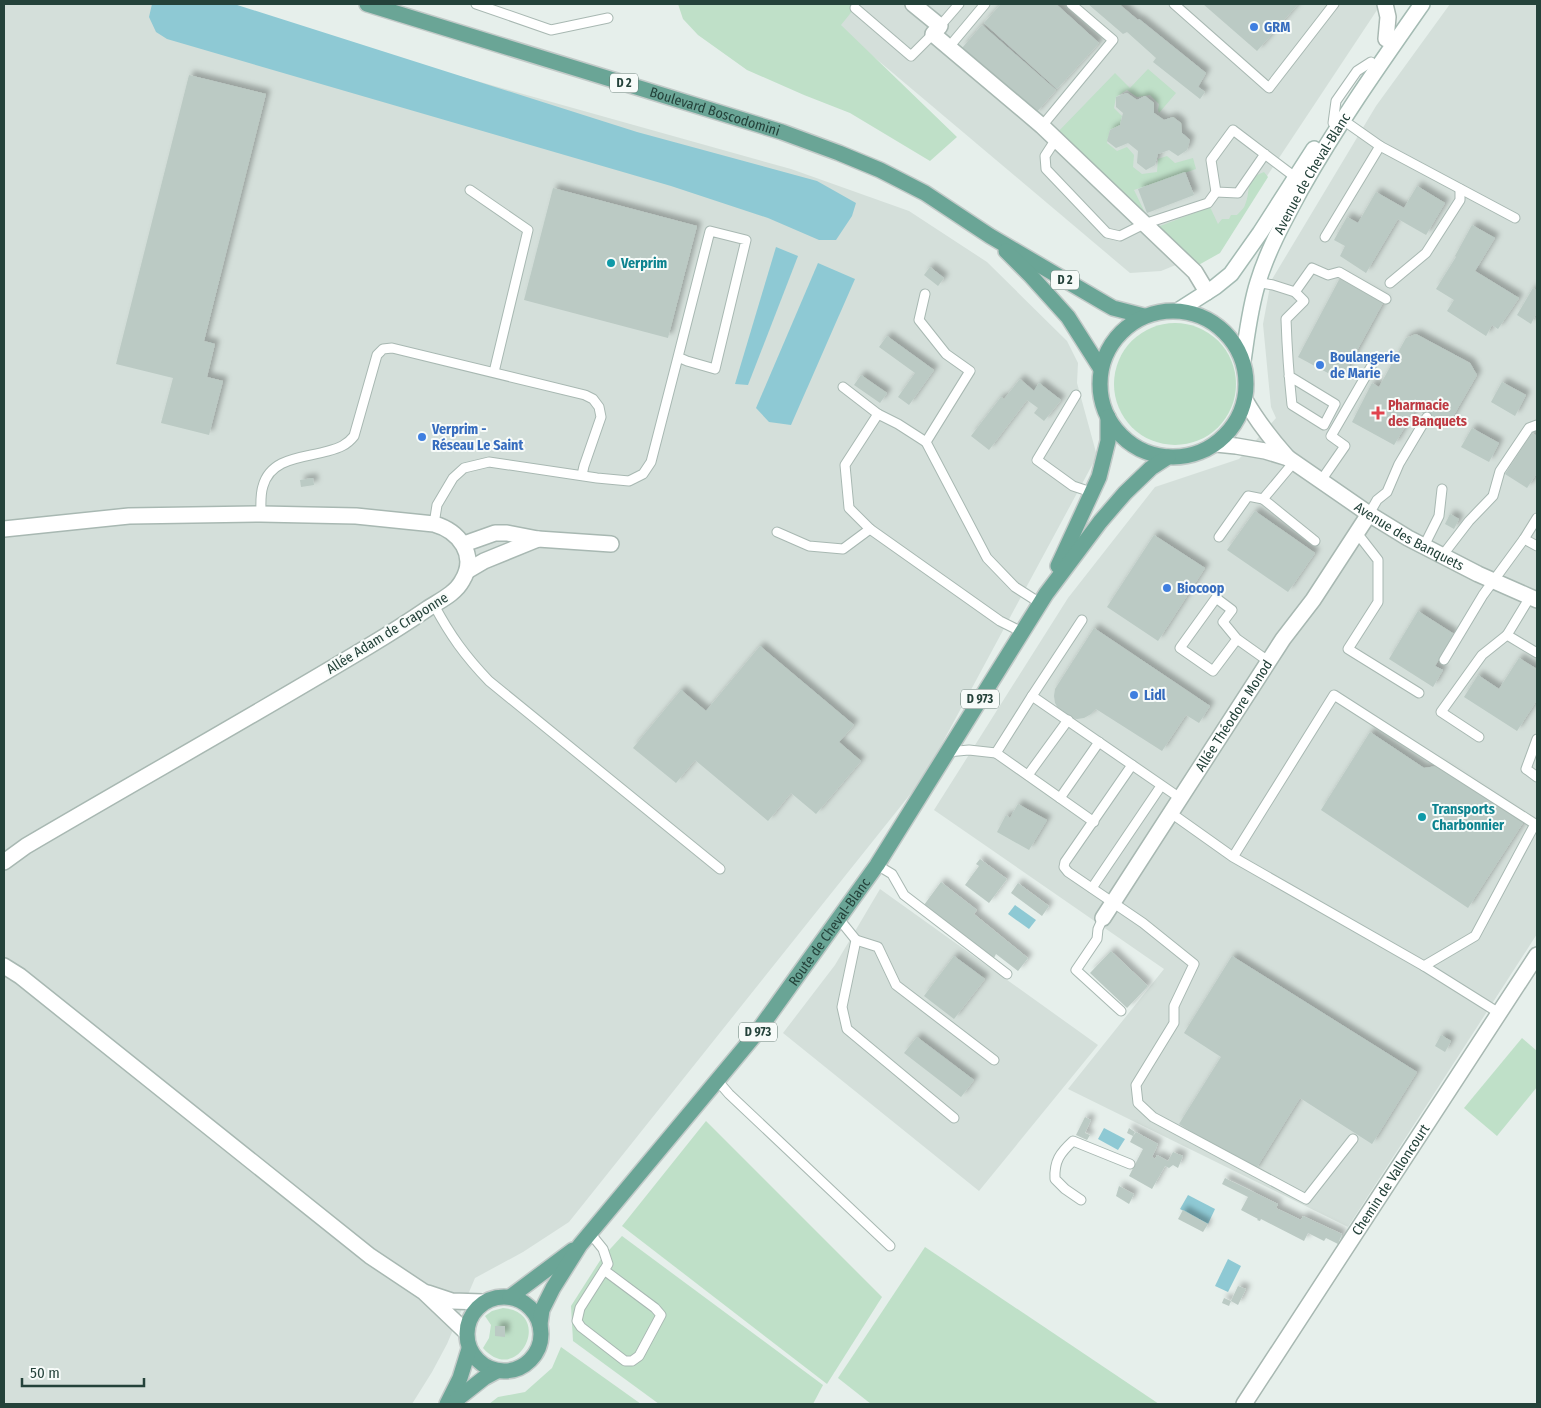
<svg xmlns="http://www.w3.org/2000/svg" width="1541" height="1408" font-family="'Fira Sans Condensed',sans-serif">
<defs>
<filter id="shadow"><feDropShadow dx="4.5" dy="-4.5" stdDeviation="2.5" flood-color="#0004"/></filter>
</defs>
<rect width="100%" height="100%" fill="#e6efeb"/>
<g fill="#d4dfda">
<path d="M4,4H202L791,169L909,211L987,262L1067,341L1078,363L1077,383L1097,456L924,777L569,1222L523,1252L475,1278L447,1344L432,1372L412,1404H4Z"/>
<path d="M848,4H1381L1220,247L1161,271L1130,273L836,25Z"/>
<path d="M1450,4H1537V934L1348,1227L1068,1089L1164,969L934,810L1068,598L1155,487L1239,459L1276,418L1271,407L1263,324L1271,281L1376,106Z"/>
<path d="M880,889L1098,1045L979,1191L783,1033L835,965Z"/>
</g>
<g fill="#bfe0c8">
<path d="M678,4H858L841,25L957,137L930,161L850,113L804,95L747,70L698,35L683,19Z"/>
<path d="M1148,69L1176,93L1159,113L1158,110L1159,104L1150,95L1137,97L1127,90L1116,97L1114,108L1122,116L1120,125L1110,130L1107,143L1117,151L1127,147L1134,155L1133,167L1142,174L1157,172L1158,159L1167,156L1175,163L1193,158L1196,169L1134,190L1148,219L1055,135L1115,73L1130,88Z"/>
<path d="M1264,172L1268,177L1220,253L1195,267L1157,229L1160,226L1210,207L1218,224L1222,219H1229L1231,215H1237C1240,212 1244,208 1245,205C1252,189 1243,180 1264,172Z"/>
<circle cx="1175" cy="384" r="61"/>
<path d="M1522,1038L1537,1051V1087L1497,1136L1464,1108Z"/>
<path d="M706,1121L882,1297L827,1384L622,1226Z"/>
<path d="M622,1236L823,1385L813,1404H659L573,1341L571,1306L601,1259Z"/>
<path d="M925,1247L1159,1404H871L838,1378Z"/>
<path d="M503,1308C555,1312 518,1388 483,1348L489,1338L491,1325L485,1316L492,1311Z"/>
<path d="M561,1347L641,1404H489L498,1397L525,1392L552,1368Z"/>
</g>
<g fill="#8ec9d4">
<path d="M152,4H234L637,132L817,181L856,203L852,216L836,240H819L768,218L671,186L167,39L156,32L149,17Z"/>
<path d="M776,247L798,256L748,385L735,384Z"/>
<path d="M818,263L855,279L791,425L769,422L756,408Z"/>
<path d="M1015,905L1036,920L1029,929L1008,914Z"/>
<path d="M1104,1128L1125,1139L1118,1150L1098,1139Z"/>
<path d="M1188,1195L1215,1209L1208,1224L1180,1209Z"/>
<path d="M1228,1259L1241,1266L1228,1292L1215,1286Z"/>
</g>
<g fill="#bbcac4" filter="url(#shadow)">
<path d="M1001,4H1056L1099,43L1057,89L984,23Z"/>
<path d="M1088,4H1119L1138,20L1139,19L1206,73L1198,87L1205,92L1200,99L1153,62L1156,58L1127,32L1123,34Z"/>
<path d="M1203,4H1298L1257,51Z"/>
<path d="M982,25L1056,90L1035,114L962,48Z"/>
<path d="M189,75L266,94L204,341L215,344L207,377L223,381L209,435L161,423L173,378L116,364Z"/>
<path d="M1127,93L1137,100L1145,96L1154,103V113L1164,120L1173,117L1181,123L1182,133L1190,140L1187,150L1178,156L1169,150L1158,154L1155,165L1146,170L1137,163L1138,151L1128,143L1116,148L1107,141L1110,130L1120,125L1123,113L1116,107V97Z"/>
<path d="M1185,172L1194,195L1147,213L1138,189Z"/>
<path d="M1417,186L1445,203L1426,235L1398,219L1366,273L1340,256L1345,246L1334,240L1347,217L1358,223L1376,192L1404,208Z"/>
<path d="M553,188L697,226L668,338L524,300Z"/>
<path d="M1472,225L1495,238L1475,271L1519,298L1498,329L1492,325L1486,336L1447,311L1454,300L1436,289L1456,257L1455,256Z"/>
<path d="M930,267L944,278L938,286L924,275Z"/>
<path d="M1340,278L1384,301L1341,380L1298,357Z"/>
<path d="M1533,288L1537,291V312L1531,324L1517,315Z"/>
<path d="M1416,334L1470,363L1477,375L1447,427L1416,409L1394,445L1352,422L1372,383L1379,387L1406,338Z"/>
<path d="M887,336L934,370L909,405L898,397L915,373L879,347Z"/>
<path d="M861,375L887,393L880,403L854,385Z"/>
<path d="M1020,379L1034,391L1039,383L1061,400L1044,421L1034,413L1038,408L1027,400L989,450L971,436L1001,397L1004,399Z"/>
<path d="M1502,382L1526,395L1515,416L1491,402Z"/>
<path d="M1472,428L1499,443L1489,462L1461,447Z"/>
<path d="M1532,433L1537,436V473L1527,488L1505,474Z"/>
<path d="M313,478L314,485L301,487L300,480Z"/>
<path d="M1255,511L1315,553L1288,592L1227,550Z"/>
<path d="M1450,514L1459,519L1454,529L1445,524Z"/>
<path d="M1154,535L1205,568L1158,641L1107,607Z"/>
<path d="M1418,611L1454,634L1435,666L1443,670L1433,687L1389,659Z"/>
<path d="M1094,628L1210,706L1199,723L1186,715L1162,751L1096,709L1091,714L1084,718L1077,719L1070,718L1059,710L1055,703L1054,696L1055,689Z"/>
<path d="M760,646L854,725L839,742L861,761L816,814L791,793L768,821L695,760L676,783L633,748L681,690L706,711Z"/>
<path d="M1519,658L1537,669V700L1517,731L1464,697L1478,675L1499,689Z"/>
<path d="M1370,732L1424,768L1437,766L1523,823L1468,908L1321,810Z"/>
<path d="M1018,804L1047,820L1029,850L997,832L1006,815L1010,818Z"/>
<path d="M980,859L1007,879L989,903L965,885L979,866L976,864Z"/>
<path d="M941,882L977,910L974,914L1028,958L1018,971L996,954L994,958L924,905Z"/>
<path d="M1018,883L1049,906L1042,916L1011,893Z"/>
<path d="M1111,951L1148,986L1127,1008L1090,973Z"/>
<path d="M954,956L985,979L954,1019L924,996Z"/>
<path d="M1232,956L1417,1072L1372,1144L1300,1098L1254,1172L1179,1124L1221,1057L1184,1033Z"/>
<path d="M1441,1035L1451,1041L1445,1052L1435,1046Z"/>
<path d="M917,1037L974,1080L961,1097L904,1053Z"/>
<path d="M1085,1117L1091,1120L1085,1133L1090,1135L1087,1140L1076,1135Z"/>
<path d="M1129,1128L1135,1132L1133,1136L1136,1132L1158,1144L1152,1157L1155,1159L1157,1155L1168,1161L1173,1152L1183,1156L1178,1168L1173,1165L1169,1168L1165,1166L1152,1189L1129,1176L1143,1149L1130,1142L1133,1136L1127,1133Z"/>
<path d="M1225,1178L1278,1204L1276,1208L1301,1220L1303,1216L1342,1234L1338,1244L1326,1238L1324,1241L1308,1233L1304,1241L1261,1219L1260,1221L1257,1220L1258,1219L1241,1210L1248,1197L1222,1184Z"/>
<path d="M1119,1186L1134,1194L1129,1204L1116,1196Z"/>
<path d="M1183,1210L1208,1224L1203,1232L1178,1219Z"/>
<path d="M1238,1286L1246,1289L1238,1305L1231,1301Z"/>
<path d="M1224,1298L1231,1301L1229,1306L1222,1303Z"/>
<path d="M495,1326H505V1337L495,1336Z"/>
</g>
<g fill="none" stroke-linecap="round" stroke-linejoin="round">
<g stroke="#a8b8b2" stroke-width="11">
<g id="service">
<path d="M476,4L551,30L608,18"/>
<path d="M1174,4L1269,88L1334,4"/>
<path d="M855,8L911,56L933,34"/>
<path d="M940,26L959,4"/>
<path d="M949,47L985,4"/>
<path d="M1333,123L1336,101L1357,71L1371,62"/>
<path d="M1042,126L1113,40L1071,4"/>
<path d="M1056,139L1045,156L1046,169L1107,233L1120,236L1144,224L1208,203L1216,192"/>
<path d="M1380,146L1515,218"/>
<path d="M1265,154L1238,193L1216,192L1211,160L1233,130L1295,177"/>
<path d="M470,190L528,230L494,372"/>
<path d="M1325,237L1380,146L1343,120"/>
<path d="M1257,282L1273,285L1295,292L1304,301L1286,319C1287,348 1289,377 1292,405L1324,425L1335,404L1289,376"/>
<path d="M1390,283L1426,253L1460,200V189"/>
<path d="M1295,292L1312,268L1328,275L1339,272L1386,299"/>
<path d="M925,294L919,320L946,354L970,371L926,442L987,558L1015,587L1040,603"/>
<path d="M843,387L878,414L845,465L849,508L870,529"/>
<path d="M1076,395L1037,460L1073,486L1091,492"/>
<path d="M878,414L898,424L926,442"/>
<path d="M1320,482L1345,446L1331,436L1371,367"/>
<path d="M1263,499L1315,541"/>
<path d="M261,514C261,505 260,495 263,486C271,457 304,458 328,451C339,448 347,445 354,436L377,355L383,349L392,348L585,395L593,399L599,407L601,417L584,466L582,475"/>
<path d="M1369,514L1377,500L1387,492L1399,464L1427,417"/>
<path d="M434,524L437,505L453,478L464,468L489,462L597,478L629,481L643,474L651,462L678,357L687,361L715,369L746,240L710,231L678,357"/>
<path d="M777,532L809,546L843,549L870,529L1000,621L1022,632"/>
<path d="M1357,533L1378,560V602L1348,649L1419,693"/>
<path d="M1219,537L1248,496L1263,499L1294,462"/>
<path d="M1524,539L1537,546"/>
<path d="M1424,546L1439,516L1442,489"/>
<path d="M1442,556L1469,521L1493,496L1500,471L1529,428L1537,425"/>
<path d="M1530,597L1507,635L1537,653"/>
<path d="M434,605C450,635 465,656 489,681L720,869"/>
<path d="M1082,620L1032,696L1180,798"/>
<path d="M1237,639L1213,671L1180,648L1216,598L1232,610L1223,622L1237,639L1268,661"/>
<path d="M1444,660L1483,595L1524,539L1537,518"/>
<path d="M1032,696L996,753L1094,822"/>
<path d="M1479,737L1441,712L1482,655L1507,635"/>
<path d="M1537,739L1526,769L1537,777"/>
<path d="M947,752L969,750L996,753"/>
<path d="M1132,765L1065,862L1064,867L1068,872L1143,923L1194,964L1174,1006V1023L1136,1085L1138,1103L1153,1117L1306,1199L1353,1139"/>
<path d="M1028,775L1068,720"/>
<path d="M1060,798L1099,742"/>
<path d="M1171,813L1233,857L1334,695L1535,824L1475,936L1424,966L1233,857"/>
<path d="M877,865L892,874L904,895L1007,974"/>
<path d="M1092,888L1161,786"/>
<path d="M1103,918L1098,929L1097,939L1076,970L1121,1011"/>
<path d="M839,919L856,940L842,1007L847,1029L954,1118"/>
<path d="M856,940L878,947L896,985L994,1060"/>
<path d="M1424,966L1499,1013"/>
<path d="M717,1080L729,1094L890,1246"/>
<path d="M1081,1200L1065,1189L1055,1179C1054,1161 1060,1153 1073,1141L1130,1164"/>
<path d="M590,1233L603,1249L608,1264L580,1308L577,1321L581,1327L625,1361H632L639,1356L661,1315L655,1308L604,1270"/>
</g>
</g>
<g stroke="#a8b8b2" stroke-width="18">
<g id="minor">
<path d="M913,4L940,26L933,34L1042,126L1195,272L1207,292"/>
<path d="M1385,4L1388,17L1386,39"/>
<path d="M4,529L129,516L261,514L356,516L434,524C459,531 478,555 462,581C455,594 439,601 427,609C408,622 389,634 369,646C256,714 140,779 26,846L4,862"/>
<path d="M464,544L495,533H507L538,539L611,544"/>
<path d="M467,571L484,561L538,539"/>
<path id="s1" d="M1103,918L1283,639L1313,600L1369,514"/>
<path d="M4,966L20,976L370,1256L424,1292L466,1332"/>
<path d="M428,1293L452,1301L483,1302"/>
<path id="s2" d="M1244,1404L1537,955"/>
</g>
</g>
<g stroke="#a8b8b2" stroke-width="18">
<g id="tertiary">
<path d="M1245,400C1257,421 1272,440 1288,458"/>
<path id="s3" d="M1216,444L1236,446L1265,451L1288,458L1369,514L1408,538L1478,574L1537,600"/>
</g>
</g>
<g stroke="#a4bbb3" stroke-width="18">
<g id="secondary">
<path d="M1179,310L1215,287L1231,274L1260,233L1314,149"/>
<path id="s4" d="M1243,361C1247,334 1250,307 1258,282C1268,249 1285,219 1301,189C1337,125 1380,64 1422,4"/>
</g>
</g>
<g stroke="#c2cac8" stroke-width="18">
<g id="primary">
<path id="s5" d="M367,4L782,132L839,153L880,170L925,193L990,236L1106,304L1113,308L1144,316"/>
<path d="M1006,251L1031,276L1068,317L1101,369"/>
<circle cx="1173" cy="384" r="73"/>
<path d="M1058,566L1099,477L1108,441V417"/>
<circle cx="504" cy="1334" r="37"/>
<path d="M510,1297L573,1250"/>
<path id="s6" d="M540,1324L542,1310L553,1288L580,1245L755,1035L877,865L1046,594L1100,522L1125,493L1151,468L1168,457"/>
<path d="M447,1404L460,1378L469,1349"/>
<path d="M451,1404L484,1378L497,1371"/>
</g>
</g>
<use href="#service" stroke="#fff" stroke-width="9"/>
<use href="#minor" stroke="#fff" stroke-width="15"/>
<use href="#tertiary" stroke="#fff" stroke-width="15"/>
<use href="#secondary" stroke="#fff" stroke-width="15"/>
<use href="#primary" stroke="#6aa596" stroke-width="15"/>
</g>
<g fill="#3f7fe0" stroke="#f7fbf9" stroke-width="2">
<circle cx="1254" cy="27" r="5"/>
<circle cx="1320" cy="365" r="5"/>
<circle cx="422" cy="437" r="5"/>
<circle cx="1167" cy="588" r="5"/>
<circle cx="1134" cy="695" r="5"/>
</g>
<g fill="#0f9aa8" stroke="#f7fbf9" stroke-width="2">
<circle cx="611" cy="263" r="5"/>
<circle cx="1422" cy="817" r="5"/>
</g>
<path fill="#e0444e" stroke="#f7fbf9" stroke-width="2" d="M1375.5 405.5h5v5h5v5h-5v5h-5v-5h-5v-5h5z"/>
<g text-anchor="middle" stroke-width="4" stroke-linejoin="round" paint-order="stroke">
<g fill="#f7fbf9" stroke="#637a73" stroke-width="1">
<rect x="610" y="73.5" width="28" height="19" rx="4"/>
<rect x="1051" y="270.5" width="28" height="19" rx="4"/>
<rect x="961" y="689.5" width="38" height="19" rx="4"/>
<rect x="739" y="1022.5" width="38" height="19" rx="4"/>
</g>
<g font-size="12" font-weight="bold" fill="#24423a">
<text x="624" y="87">D 2</text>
<text x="1065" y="284">D 2</text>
<text x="980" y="703">D 973</text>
<text x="758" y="1036">D 973</text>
</g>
<g font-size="14" font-weight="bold" fill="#366cbe" stroke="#f7fbf9" text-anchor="start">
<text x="1264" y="32">GRM</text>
<text x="1330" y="362">Boulangerie<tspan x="1330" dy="16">de Marie</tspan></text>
<text x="432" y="434">Verprim -<tspan x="432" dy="16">Réseau Le Saint</tspan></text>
<text x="1177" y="593">Biocoop</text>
<text x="1144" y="700">Lidl</text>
</g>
<g font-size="14" fill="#24423a" stroke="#f7fbf9">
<text dy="5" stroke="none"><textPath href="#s5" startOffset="364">Boulevard Boscodomini</textPath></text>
<text dy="5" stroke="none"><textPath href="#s4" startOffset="202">Avenue de Cheval-Blanc</textPath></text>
<text dy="5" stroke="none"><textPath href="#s3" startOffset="218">Avenue des Banquets</textPath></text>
<text transform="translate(387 633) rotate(-32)" y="5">Allée Adam de Craponne</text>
<text dy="5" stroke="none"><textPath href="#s1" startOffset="241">Allée Théodore Monod</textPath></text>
<text dy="5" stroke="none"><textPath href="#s6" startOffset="490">Route de Cheval-Blanc</textPath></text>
<text dy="5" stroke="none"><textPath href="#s2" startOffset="268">Chemin de Valloncourt</textPath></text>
</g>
<g font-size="14" font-weight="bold" fill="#0d838f" stroke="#f7fbf9" text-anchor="start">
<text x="621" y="268">Verprim</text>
<text x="1432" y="814">Transports<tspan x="1432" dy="16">Charbonnier</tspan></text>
</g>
<g font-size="14" font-weight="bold" fill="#be3a42" stroke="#f7fbf9" text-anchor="start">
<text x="1388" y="410">Pharmacie<tspan x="1388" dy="16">des Banquets</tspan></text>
</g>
</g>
<rect width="1541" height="1408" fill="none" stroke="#24423a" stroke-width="10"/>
<path d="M22 1378v8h122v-8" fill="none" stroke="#24423a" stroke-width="2.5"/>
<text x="30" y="1378" font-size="15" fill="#24423a" stroke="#f7fbf9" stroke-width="4" paint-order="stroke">50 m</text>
</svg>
